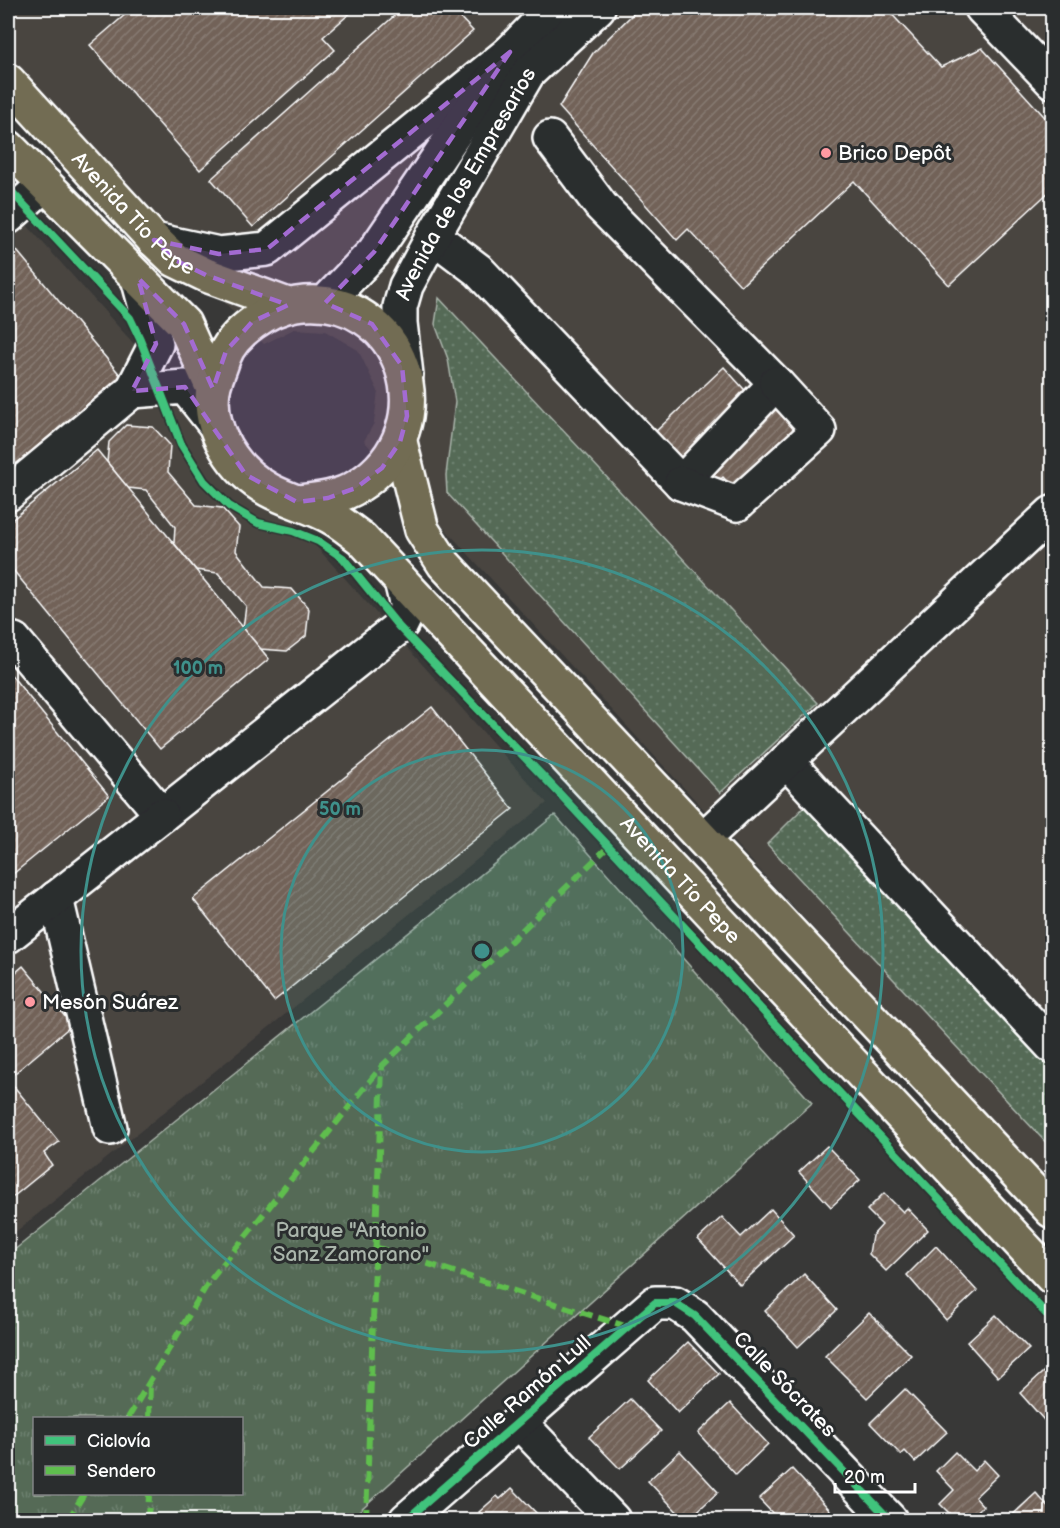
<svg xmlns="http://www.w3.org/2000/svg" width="1060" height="1528" font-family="'Balsamiq Sans',sans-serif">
<defs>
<pattern id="park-tufts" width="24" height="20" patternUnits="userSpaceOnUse" patternTransform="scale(1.5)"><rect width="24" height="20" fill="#556b57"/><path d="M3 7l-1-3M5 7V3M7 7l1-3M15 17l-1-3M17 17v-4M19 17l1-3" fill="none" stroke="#6e8170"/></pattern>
<pattern id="garden-dots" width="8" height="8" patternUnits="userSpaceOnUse" patternTransform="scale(1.5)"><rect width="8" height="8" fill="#556b57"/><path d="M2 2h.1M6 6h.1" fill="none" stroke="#6e8170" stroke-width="1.8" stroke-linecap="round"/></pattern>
<pattern id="building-hatch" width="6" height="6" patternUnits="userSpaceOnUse" patternTransform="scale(1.5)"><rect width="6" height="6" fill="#726259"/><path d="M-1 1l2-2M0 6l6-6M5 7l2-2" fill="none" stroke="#877a72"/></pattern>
</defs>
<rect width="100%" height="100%" fill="#383837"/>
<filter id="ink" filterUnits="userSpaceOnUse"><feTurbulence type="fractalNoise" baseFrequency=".0167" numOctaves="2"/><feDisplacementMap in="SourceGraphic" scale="12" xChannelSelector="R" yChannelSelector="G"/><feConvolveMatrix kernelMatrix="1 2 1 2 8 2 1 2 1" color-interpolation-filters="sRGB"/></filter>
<g filter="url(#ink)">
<g fill="#494541">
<path d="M8,8H1052V1187L364,441L374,423L378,391L358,350L325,331L294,329L264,344L8,74Z"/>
<path d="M8,204L547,803L8,1238Z"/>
</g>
<path fill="url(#park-tufts)" stroke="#aab5ab" stroke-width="1.5" fill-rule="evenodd" d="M555,815L812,1103L349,1520H8V1255ZM34,1418H242V1494H34Z"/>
<g fill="url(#garden-dots)" stroke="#aab5ab" stroke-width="1.5">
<path d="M439,298L818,703L720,793L447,493L446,475L455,402L448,359L435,324Z"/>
<path d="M806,805L1052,1069V1149L767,844Z"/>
</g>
<g fill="url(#building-hatch)" stroke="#fff" stroke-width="1.5">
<path d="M133,8H356L323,37L335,50L200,170L90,45Z"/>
<path d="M403,8H451L473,31L253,227L211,179Z"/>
<path d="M639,8H886L941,67L982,48L1052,125V189L949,285L854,181L741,286L688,229L677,240L559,107L593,53Z"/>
<path d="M8,240L121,376L8,471Z"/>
<path d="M724,367L752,398L683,463L654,433Z"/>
<path d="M773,402L802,433L738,493L723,477L709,489L696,475Z"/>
<path d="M126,425L153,427L170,445L168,472L196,505L222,508L239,527L236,551L264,587L292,589L309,609L306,636L287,651L260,649L243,628L246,606L218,573L196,570L174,543L175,527L146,490L128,488L107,462L109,442Z"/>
<path d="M97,450L269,659L160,749L8,564V523Z"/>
<path d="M8,671L109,796L8,878Z"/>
<path d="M432,707L513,809L274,1001L193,899Z"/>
<path d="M23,966L72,1025L8,1079V979Z"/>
<path d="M8,1079L59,1142L44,1153L52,1165L8,1201Z"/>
<path d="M827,1146L860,1180L831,1207L799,1172Z"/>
<path d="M884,1193L903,1212L907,1208L928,1230L886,1271L869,1254L872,1236L882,1225L867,1210Z"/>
<path d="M771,1209L794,1235L740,1285L698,1239L722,1217L741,1237Z"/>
<path d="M936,1246L977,1291L946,1320L907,1275Z"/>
<path d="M804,1274L837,1310L798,1347L765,1311Z"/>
<path d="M869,1313L911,1355L867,1398L825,1356Z"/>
<path d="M996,1315L1029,1349L998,1377L967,1342Z"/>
<path d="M688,1342L719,1374L678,1413L648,1380Z"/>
<path d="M1052,1364V1429L1020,1393Z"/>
<path d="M905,1389L947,1432L915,1462L905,1451L901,1455L870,1423Z"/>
<path d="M630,1399L661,1431L620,1469L589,1437Z"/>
<path d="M730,1403L768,1444L736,1475L698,1433Z"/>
<path d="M680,1451L718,1492L688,1520H685L648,1481Z"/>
<path d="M955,1452L974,1471L984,1460L998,1475L975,1497L983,1506L968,1520H956L940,1504L954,1490L936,1471Z"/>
<path d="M792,1469L830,1510L819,1520H779L759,1499Z"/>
<path d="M512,1488L543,1520H487L479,1512L497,1496L500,1499Z"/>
<path d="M1036,1493L1052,1511V1520H1007Z"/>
</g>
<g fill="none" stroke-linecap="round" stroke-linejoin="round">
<g stroke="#fff" stroke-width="38">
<g id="minor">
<path d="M982,8L1052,81"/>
<path d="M8,217L45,184"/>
<path d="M433,236L478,270L681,483L776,383L601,206L550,138"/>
<path d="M154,240L219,254L267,249L510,52"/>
<path d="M325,303L374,252L510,52L553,8"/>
<path id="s1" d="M406,375L400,323V307L406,286L433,236L528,73L598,8"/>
<path d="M132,391L185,387L216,426"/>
<path d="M681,483L737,504L819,430L776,383"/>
<path d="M8,494L132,391L156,344L138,278"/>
<path d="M8,646L14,640L162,815L399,627C411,614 405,597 401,581"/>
<path d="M786,761L1052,1046"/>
<path d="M703,839L1052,513"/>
<path d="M56,898L110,1128"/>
<path d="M8,936L162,815"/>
<path d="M520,1423L613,1520"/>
<path d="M406,1520L655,1303H675L695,1316L890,1520"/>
</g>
</g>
<g stroke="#fff" stroke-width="38">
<g id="major">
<path id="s2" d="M8,81L154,240L175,260L206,275L288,305"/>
<path d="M8,147L184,324L213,389"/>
<path d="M400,442L422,530L444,564L1052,1211"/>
<path id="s3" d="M297,502C317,500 340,498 358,486C450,428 404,289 296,304C269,308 232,332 223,359C220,369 215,379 213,389C207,430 234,471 269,490C289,501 312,506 331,517C342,523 351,531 361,538L1052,1277"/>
</g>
</g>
<use href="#minor" stroke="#2a2d2e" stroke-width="33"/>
<use href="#major" stroke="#726c52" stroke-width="33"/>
<g stroke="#5fbe4e" stroke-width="6" stroke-dasharray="12 6" stroke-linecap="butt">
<path d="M375,1247L628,1327"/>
<path d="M128,1418L208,1283L382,1066L609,846"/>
<path d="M149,1418L150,1384"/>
<path d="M68,1520L84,1494"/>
<path d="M148,1520L149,1494"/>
<path d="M366,1520L382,1066"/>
</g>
<g stroke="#2a2d2e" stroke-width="11">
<g id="cycleway">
<path d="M8,188L130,318L140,339L181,444L204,481L229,506L258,523L293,531L318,541L343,558L399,627L558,792L1052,1320"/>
<path d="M406,1520L655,1303H675L695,1316L890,1520"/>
</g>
</g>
<use href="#cycleway" stroke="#40c37c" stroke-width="8"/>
</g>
</g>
<path fill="#a36bd2" fill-opacity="0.2" stroke="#a36bd2" stroke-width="4.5" stroke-dasharray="12 8" stroke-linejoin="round" d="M510,52L374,252L325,303L372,324L402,366L407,416L400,442L382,468L356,488L328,498L297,502L246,475L185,387L132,391L156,344L138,278L184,324L213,389L226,351L252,322L288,305L206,275L175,260L154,240L219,254L267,249Z"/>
<circle cx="482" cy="951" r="201" fill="#3f918b" fill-opacity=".12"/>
<g fill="none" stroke="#3f918b" stroke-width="3">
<circle cx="482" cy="951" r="201"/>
<circle cx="482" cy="951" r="401"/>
</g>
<g fill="#ff9aa2" stroke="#2a2d2e" stroke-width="2">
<circle cx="826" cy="153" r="6"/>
<circle cx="30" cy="1002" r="6"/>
</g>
<g text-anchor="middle" stroke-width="6" stroke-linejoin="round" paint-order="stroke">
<g font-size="21" fill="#fff" stroke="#2a2d2e" text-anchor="start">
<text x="838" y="160">Brico Depôt</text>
<text x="42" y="1009">Mesón Suárez</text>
</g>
<g font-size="21" fill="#fff" stroke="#2a2d2e">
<text dy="7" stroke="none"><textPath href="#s1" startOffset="208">Avenida de los Empresarios</textPath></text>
<text dy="7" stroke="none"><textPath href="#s2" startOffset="183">Avenida Tío Pepe</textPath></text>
<text dy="7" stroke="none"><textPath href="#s3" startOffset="1156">Avenida Tío Pepe</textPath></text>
<text transform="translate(785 1384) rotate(46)" y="7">Calle Sócrates</text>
<text transform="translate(527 1392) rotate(-41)" y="7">Calle Ramón Lull</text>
</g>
<g font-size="21" fill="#aab5ab" stroke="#2a2d2e">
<text x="351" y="1237">Parque "Antonio<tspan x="351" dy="24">Sanz Zamorano"</tspan></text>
</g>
</g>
<circle cx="482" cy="951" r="9" fill="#3f918b" stroke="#2a2d2e" stroke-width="3"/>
<g font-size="18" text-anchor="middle" font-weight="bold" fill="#3f918b" stroke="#2a2d2e" stroke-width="6" stroke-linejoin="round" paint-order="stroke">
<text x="198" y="674">100 m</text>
<text x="340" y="815">50 m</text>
</g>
<rect width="1060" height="1528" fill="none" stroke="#2a2d2e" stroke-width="30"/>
<rect x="15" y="15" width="1030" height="1498" fill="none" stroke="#fff" stroke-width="2" filter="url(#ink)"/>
<rect x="33" y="1417" width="210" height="78" fill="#2a2d2e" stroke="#7f8182" stroke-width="1.5"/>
<rect x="45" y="1436" width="30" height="9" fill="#40c37c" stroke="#7f8182" stroke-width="1.5"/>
<text x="87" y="1447" font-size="18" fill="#ffffff">Ciclovía</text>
<rect x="45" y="1466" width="30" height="9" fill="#5fbe4e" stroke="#7f8182" stroke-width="1.5"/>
<text x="87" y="1477" font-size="18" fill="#ffffff">Sendero</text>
<path d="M835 1483v9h80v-9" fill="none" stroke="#ffffff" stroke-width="3"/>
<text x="844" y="1483" font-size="18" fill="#ffffff" stroke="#2a2d2e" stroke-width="4.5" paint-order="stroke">20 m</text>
</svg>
